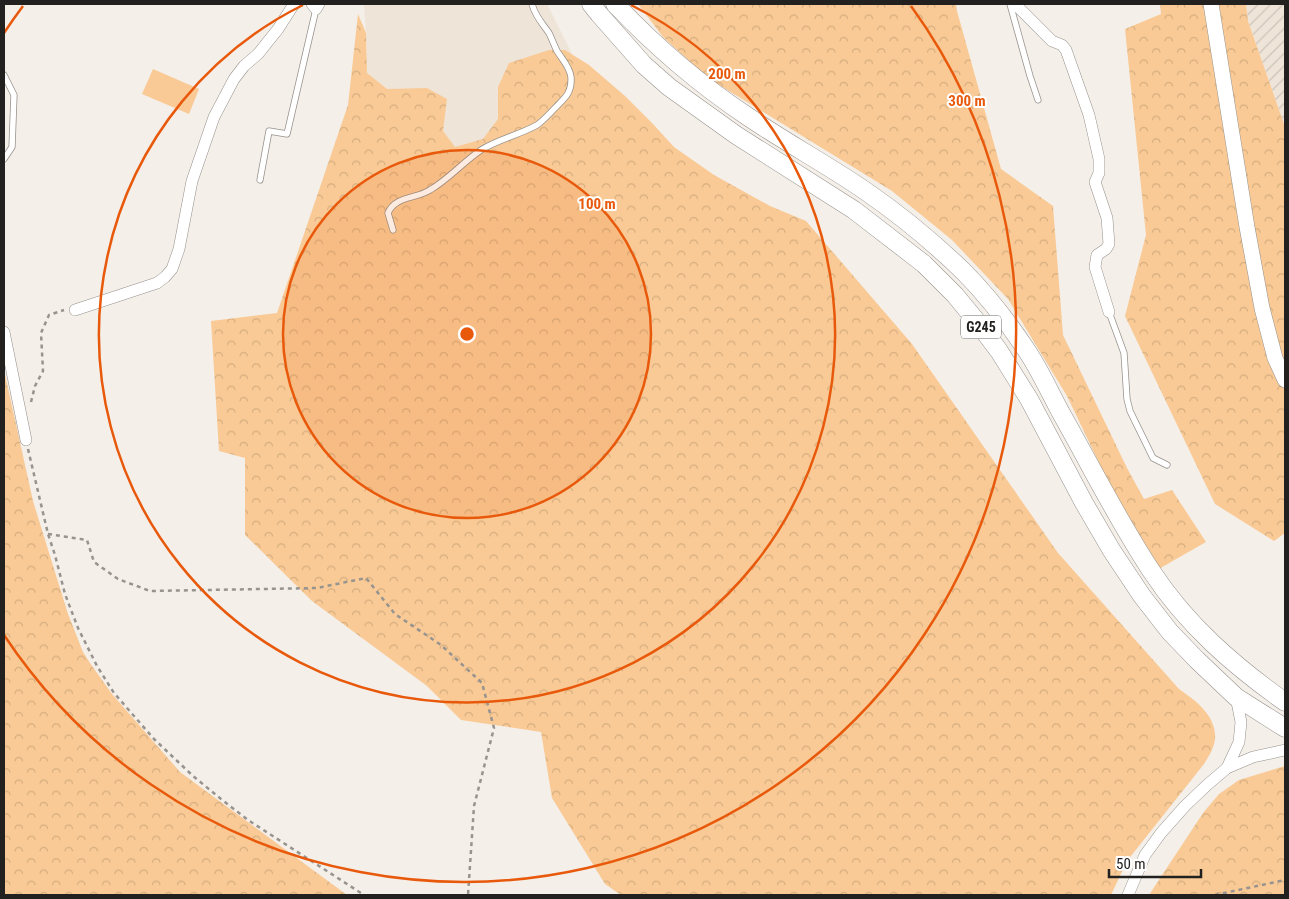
<svg xmlns="http://www.w3.org/2000/svg" width="1289" height="899" font-family="'Roboto Condensed',sans-serif">
<defs>
<pattern id="industrial-furrows" width="10" height="10" patternUnits="userSpaceOnUse" patternTransform="scale(1.25)"><rect width="10" height="10" fill="#efe4d8"/><path d="M-1 1l2-2M0 10L10 0M9 11l2-2" fill="none" stroke="#cdc3b9"/></pattern>
<pattern id="forest-crowns" width="20" height="18" patternUnits="userSpaceOnUse" patternTransform="scale(1.25)"><rect width="20" height="18" fill="#f9ca95"/><path d="M2 6a3 3 0 1 1 6 0M12 15a3 3 0 1 1 6 0" fill="none" stroke="#d5ad80"/></pattern>
</defs>
<rect width="100%" height="100%" fill="#f4efe9"/>
<path fill="#efe4d8" d="M361,4H547L580,70L562,125L340,180L358,83L367,52L364,5Z"/>
<path fill="url(#industrial-furrows)" d="M1246,4H1285V127L1248,21Z"/>
<g fill="url(#forest-crowns)">
<path d="M638,4H956L957,11L1001,169L1053,206L1063,335L1127,468L1144,499L1172,490L1206,542L1157,570L1112,490L1067,396L1008,299L952,240L892,191L708,78L663,37Z"/>
<path d="M1160,4H1246L1248,21L1285,127V533L1274,541L1215,504L1125,316L1146,235L1125,29L1161,14Z"/>
<path d="M358,14L366,33L367,73L387,89L427,88L447,99L443,131L455,147L483,139L498,119V87L509,63L549,50H565L589,65L625,96L653,124L674,147L714,175L770,206L806,221L912,344L1058,553L1179,689C1195,700 1217,716 1215,739C1214,748 1209,756 1204,764L1127,861L1111,895H621L605,884L552,798L541,732L461,720L427,686L312,601L245,535V458L219,451L211,321L277,313L348,105Z"/>
<path d="M4,370L33,501L68,614L83,652L90,663L112,694L180,772L347,895H4Z"/>
<path d="M1285,766V895H1149L1203,813L1219,794L1239,780Z"/>
</g>
<path fill="#f9ca95" d="M153,69L199,89L189,114L142,94Z"/>
<g fill="none" stroke-linecap="round" stroke-linejoin="round">
<g stroke="#96918c" stroke-width="7">
<g id="service">
<path d="M1010,4L1030,76L1038,100"/>
<path d="M4,75L14,95L12,147L4,159"/>
<path d="M260,180L269,131L287,134L316,9"/>
<path d="M393,230L388,213C395,196 416,199 430,190C449,179 463,162 481,150C499,139 519,135 537,125C544,120 550,113 556,107C566,97 572,92 571,77C570,67 562,59 557,51C554,45 552,39 549,33C542,23 535,16 532,4"/>
<path d="M1109,312L1124,353L1127,399L1130,411L1153,458L1167,465"/>
</g>
</g>
<g stroke="#96918c" stroke-width="12">
<g id="minor">
<path d="M312,4L316,9L319,4"/>
<path d="M1015,4L1052,41L1062,45L1066,50L1089,115L1099,159V173L1095,182L1107,218L1109,244L1106,249L1097,255L1095,267L1109,312"/>
<path d="M75,310L157,283L165,277L172,269L179,249L192,181L214,117L234,79L244,66L258,54L278,29L294,4"/>
<path d="M4,332L26,440"/>
<path d="M1227,768L1239,742L1241,722L1236,697"/>
<path d="M1128,895L1145,855L1161,833L1185,806L1207,785L1227,768L1253,757L1285,750"/>
</g>
</g>
<g stroke="#96918c" stroke-width="16">
<path id="secondary" d="M1211,4L1247,227L1262,308L1275,358L1285,380"/>
</g>
<g stroke="#96918c" stroke-width="19">
<g id="trunk">
<path d="M591,4L599,14L644,65L669,87L736,135L854,210L924,264L955,295L978,323L999,351L1029,399L1084,503L1112,551L1142,596L1170,632L1197,660L1236,697L1285,728"/>
<path d="M615,4C655,46 699,84 747,116C785,142 826,164 864,190C899,214 932,241 963,271C986,294 1007,321 1025,348C1039,368 1049,391 1061,413C1091,466 1118,521 1152,572C1187,625 1233,665 1285,702"/>
</g>
</g>
<g stroke="#97938f" stroke-width="2.5" stroke-dasharray="4 4" stroke-linecap="butt">
<path d="M31,402L35,386L43,371L41,333L49,315L64,310"/>
<path d="M28,449L48,534L55,555L65,594L78,628L97,666L114,693L154,739L193,776L221,799L248,820L364,895"/>
<path d="M48,534L87,540L94,562L118,579L150,591L317,588L366,578L395,614L441,645L482,683L494,728L474,806L468,895"/>
<path d="M1215,895L1285,880"/>
</g>
<use href="#service" stroke="#fff" stroke-width="5.5"/>
<use href="#minor" stroke="#fff" stroke-width="11"/>
<use href="#secondary" stroke="#fff" stroke-width="15"/>
<use href="#trunk" stroke="#fff" stroke-width="18"/>
</g>
<circle cx="467" cy="334" r="184" fill="#e8590c" fill-opacity=".12"/>
<g fill="none" stroke="#e8590c" stroke-width="2.5">
<circle cx="467" cy="334" r="184"/>
<path d="M631 5A368 368 0 1 1 303 5"/>
<path d="M4 33A552 552 0 0 1 23 6M911 6A552 552 0 1 1 4 635"/>
</g>
<g text-anchor="middle" stroke-width="4" stroke-linejoin="round" paint-order="stroke">
<rect fill="#fff" stroke="#656462" stroke-width="1" x="961" y="315.5" width="40" height="23" rx="4"/>
<g font-size="14" font-weight="bold" fill="#23211f">
<text x="981" y="332">G245</text>
</g>
</g>
<circle cx="467" cy="334" r="8" fill="#e8590c" stroke="#fff" stroke-width="2.5"/>
<g font-size="15" text-anchor="middle" font-weight="bold" fill="#e8590c" stroke="#fff" stroke-width="4" stroke-linejoin="round" paint-order="stroke">
<text x="727" y="79">200 m</text>
<text x="967" y="106">300 m</text>
<text x="597" y="209">100 m</text>
</g>
<rect width="1289" height="899" fill="none" stroke="#23211f" stroke-width="10"/>
<path d="M1109 869v8h92v-8" fill="none" stroke="#23211f" stroke-width="2.5"/>
<text x="1116" y="869" font-size="15" fill="#23211f" stroke="#ffffff" stroke-width="4" paint-order="stroke">50 m</text>
</svg>
